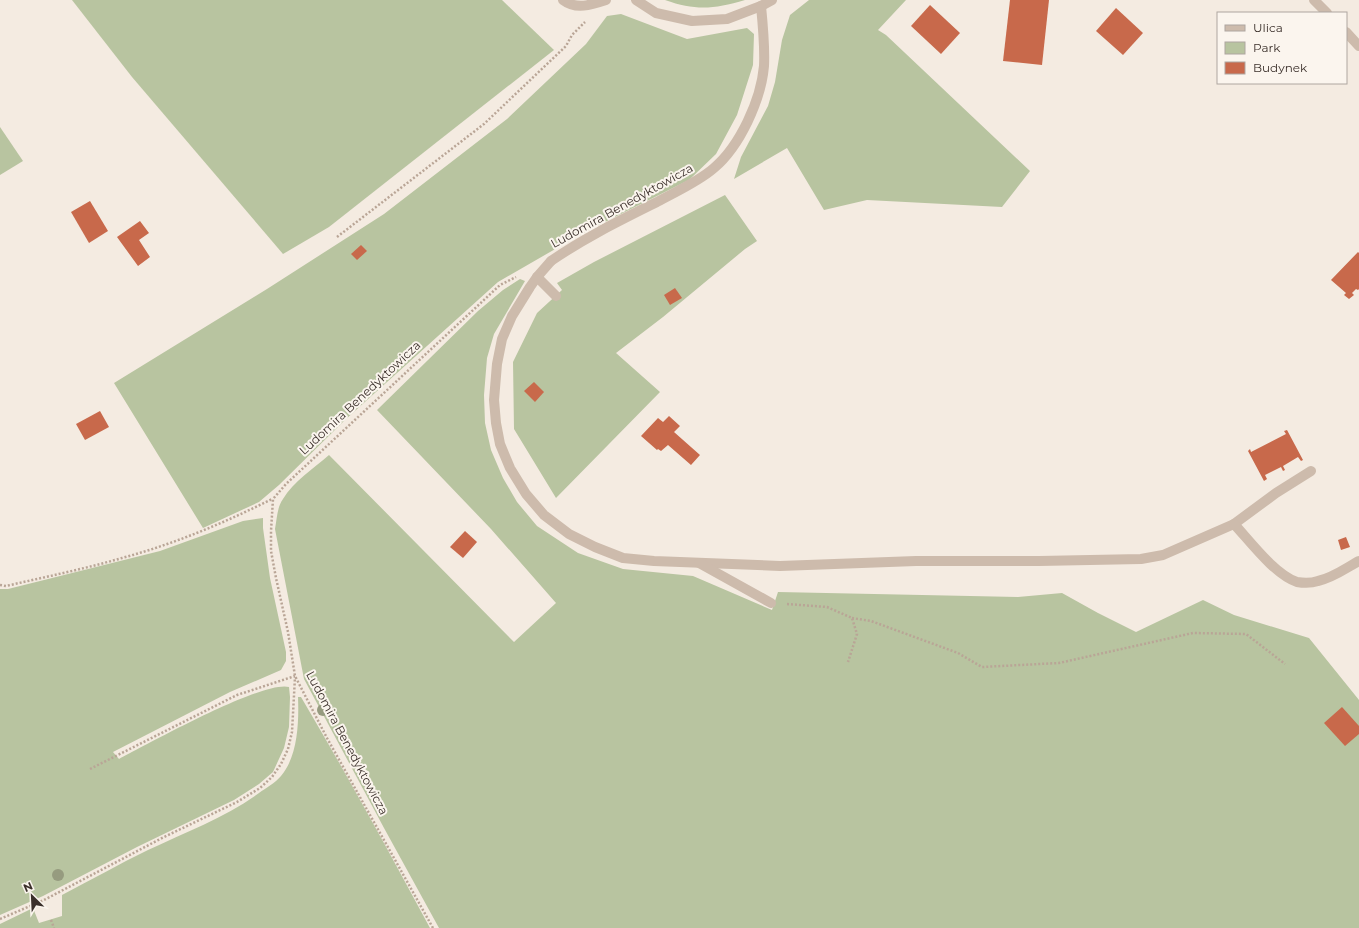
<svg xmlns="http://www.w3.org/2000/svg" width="1359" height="928" font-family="Montserrat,sans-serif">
<rect width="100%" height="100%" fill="#f4ebe1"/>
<g fill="#b8c4a0">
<path d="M72,0H502L554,50L329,227L283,254L132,77Z"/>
<path d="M665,0H745C714,9 696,11 665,0Z"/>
<path d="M809,0H906L878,30L886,35L1030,171L1002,207L867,200L824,210L787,148L734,179L741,157L768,106L775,82L782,40L790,15Z"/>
<path d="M621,14L687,39L747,28L754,34L753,65L737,115L716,154L689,180L583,233L498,282L346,419L279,485L259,502L203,528L114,383L267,289L384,214L507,119L586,44L607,16Z"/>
<path d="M0,127L23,161L0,175Z"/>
<path d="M725,195L757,241L745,249L663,317L616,353L660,392L556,498L514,429L513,362L537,313L562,290L557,283L594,262Z"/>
<path d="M520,279L525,281L494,334L487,358L484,395L485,423L491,450L503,478L517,502L537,526L578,553L623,569L693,576L772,610L778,592L1018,597L1062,593L1098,613L1136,632L1203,600L1234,615L1309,638L1359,700V928H439L384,828L304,679L275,529C277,519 277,507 283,499C293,482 314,468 329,455L514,642L556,603L491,529L377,410L478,311L503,290Z"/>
<path d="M263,518V528L270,578L286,652V661L281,670L230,692L113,752L119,759C148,744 263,680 289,687L290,697L289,727L284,748L273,772L259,784L234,800L137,847L43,896L0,915V589H8L160,551L243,521Z"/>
<path d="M298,697H301C346,773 388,850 430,928H0V924L33,908L39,923L62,916V895C91,880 119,864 148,850C186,832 226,817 259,793C266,788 275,783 281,776C298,756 299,722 298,697Z"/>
</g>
<g fill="#c8694b">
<path d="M1010,0H1049L1042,65L1003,61Z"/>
<path d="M930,5L960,33L941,54L911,26Z"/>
<path d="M1116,8L1143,33L1123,55L1096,31Z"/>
<path d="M90,201L108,231L89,243L71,212Z"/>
<path d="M140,221L149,233L139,240L150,257L138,266L117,237Z"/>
<path d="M361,245L367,251L357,260L351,254Z"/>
<path d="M1358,252L1359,253V289L1358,290L1356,289L1352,293L1354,295L1349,299L1344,295L1346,293L1331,280Z"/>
<path d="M675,288L682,298L670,305L664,295Z"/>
<path d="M534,382L544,392L535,402L524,391Z"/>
<path d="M100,411L109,427L85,440L76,424Z"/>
<path d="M669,416L680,426L674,432L700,455L691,465L668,445L661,451L658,449L657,450L641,436L658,418L663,422Z"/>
<path d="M1287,430L1303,460L1301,461L1298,457L1283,466L1285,470L1283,471L1281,467L1265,475L1267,479L1264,481L1248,451L1250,449L1251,452L1286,434L1284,431Z"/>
<path d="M465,531L477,542L463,558L450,547Z"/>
<path d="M1346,537L1350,547L1341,550L1338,540Z"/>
<path d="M1342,707L1359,726V734L1345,746L1324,723Z"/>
</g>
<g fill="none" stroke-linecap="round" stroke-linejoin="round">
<g stroke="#b9a596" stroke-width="2.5" stroke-dasharray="2 2" stroke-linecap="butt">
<path d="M337,237L484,124L566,46L572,35L585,22"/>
<path d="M0,585L6,586C45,577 84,569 122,558C174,544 224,523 272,499"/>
<path d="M787,604L827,607L852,618L857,634L848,662"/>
<path d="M852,618L871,621L958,653L982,667L1059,663L1193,633L1246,634L1285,664"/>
<path d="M90,769L237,695L295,676"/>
<path d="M0,919L44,900L164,837L237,802L260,788L272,777L281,764L288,749L292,732L295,677"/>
<path d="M51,920L54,928"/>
<path d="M433,928L327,738L295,676L288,632L276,578L271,551V531L273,499L286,484L485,299L500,285L516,277"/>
</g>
<g stroke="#cdbbac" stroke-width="10">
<path d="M563,0C576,10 591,5 606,0"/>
<path d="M551,261L537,277L530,287L512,316L502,339L497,364L494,400L496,423L500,444L510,468L526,494L544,515L569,534L595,547L623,558L654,561L780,566L916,561H1039L1141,559L1163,555L1234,524L1276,493L1311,471"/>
<path d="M537,277L556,296"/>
<path d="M1234,524C1249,540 1275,575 1297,582C1303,583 1312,583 1318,581C1333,578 1346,568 1359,561"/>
<path d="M699,563L771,603"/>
</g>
<g stroke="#cdbbac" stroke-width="10">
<path d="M636,0L656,13L692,21L727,19L761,6L772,0"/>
<path d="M1314,0L1327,13"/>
<path d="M1346,32L1359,46"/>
<path d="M551,261C584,238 621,220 657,202C675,192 698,182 714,168C740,146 761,100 764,66C765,46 763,26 761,6"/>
</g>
</g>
<g fill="#969b7f">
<circle cx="323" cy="710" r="6"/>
<circle cx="58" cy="875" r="6"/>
</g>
<g text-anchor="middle" stroke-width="4" stroke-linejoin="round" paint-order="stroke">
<g font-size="12" fill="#3b302b" stroke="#fbf5ee">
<text transform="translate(622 206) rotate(-29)" y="4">Ludomira Benedyktowicza</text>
<text transform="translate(360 398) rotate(-43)" y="4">Ludomira Benedyktowicza</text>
<text transform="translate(347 743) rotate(62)" y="4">Ludomira Benedyktowicza</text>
</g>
</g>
<rect x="1217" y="12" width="130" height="72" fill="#fbf5ee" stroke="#aea6a0"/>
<rect x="1225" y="25" width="20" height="6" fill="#cdbbac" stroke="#aea6a0"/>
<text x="1253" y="32" font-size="12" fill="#3b302b">Ulica</text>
<rect x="1225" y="42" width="20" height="12" fill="#b8c4a0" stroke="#aea6a0"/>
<text x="1253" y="52" font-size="12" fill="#3b302b">Park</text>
<rect x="1225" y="62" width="20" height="12" fill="#c8694b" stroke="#aea6a0"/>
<text x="1253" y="72" font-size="12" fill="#3b302b">Budynek</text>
<g transform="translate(32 896) rotate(336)" stroke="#fbf5ee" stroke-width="3" paint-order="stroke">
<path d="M0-3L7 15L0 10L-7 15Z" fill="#3b302b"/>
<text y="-6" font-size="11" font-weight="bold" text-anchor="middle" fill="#3b302b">N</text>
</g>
</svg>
